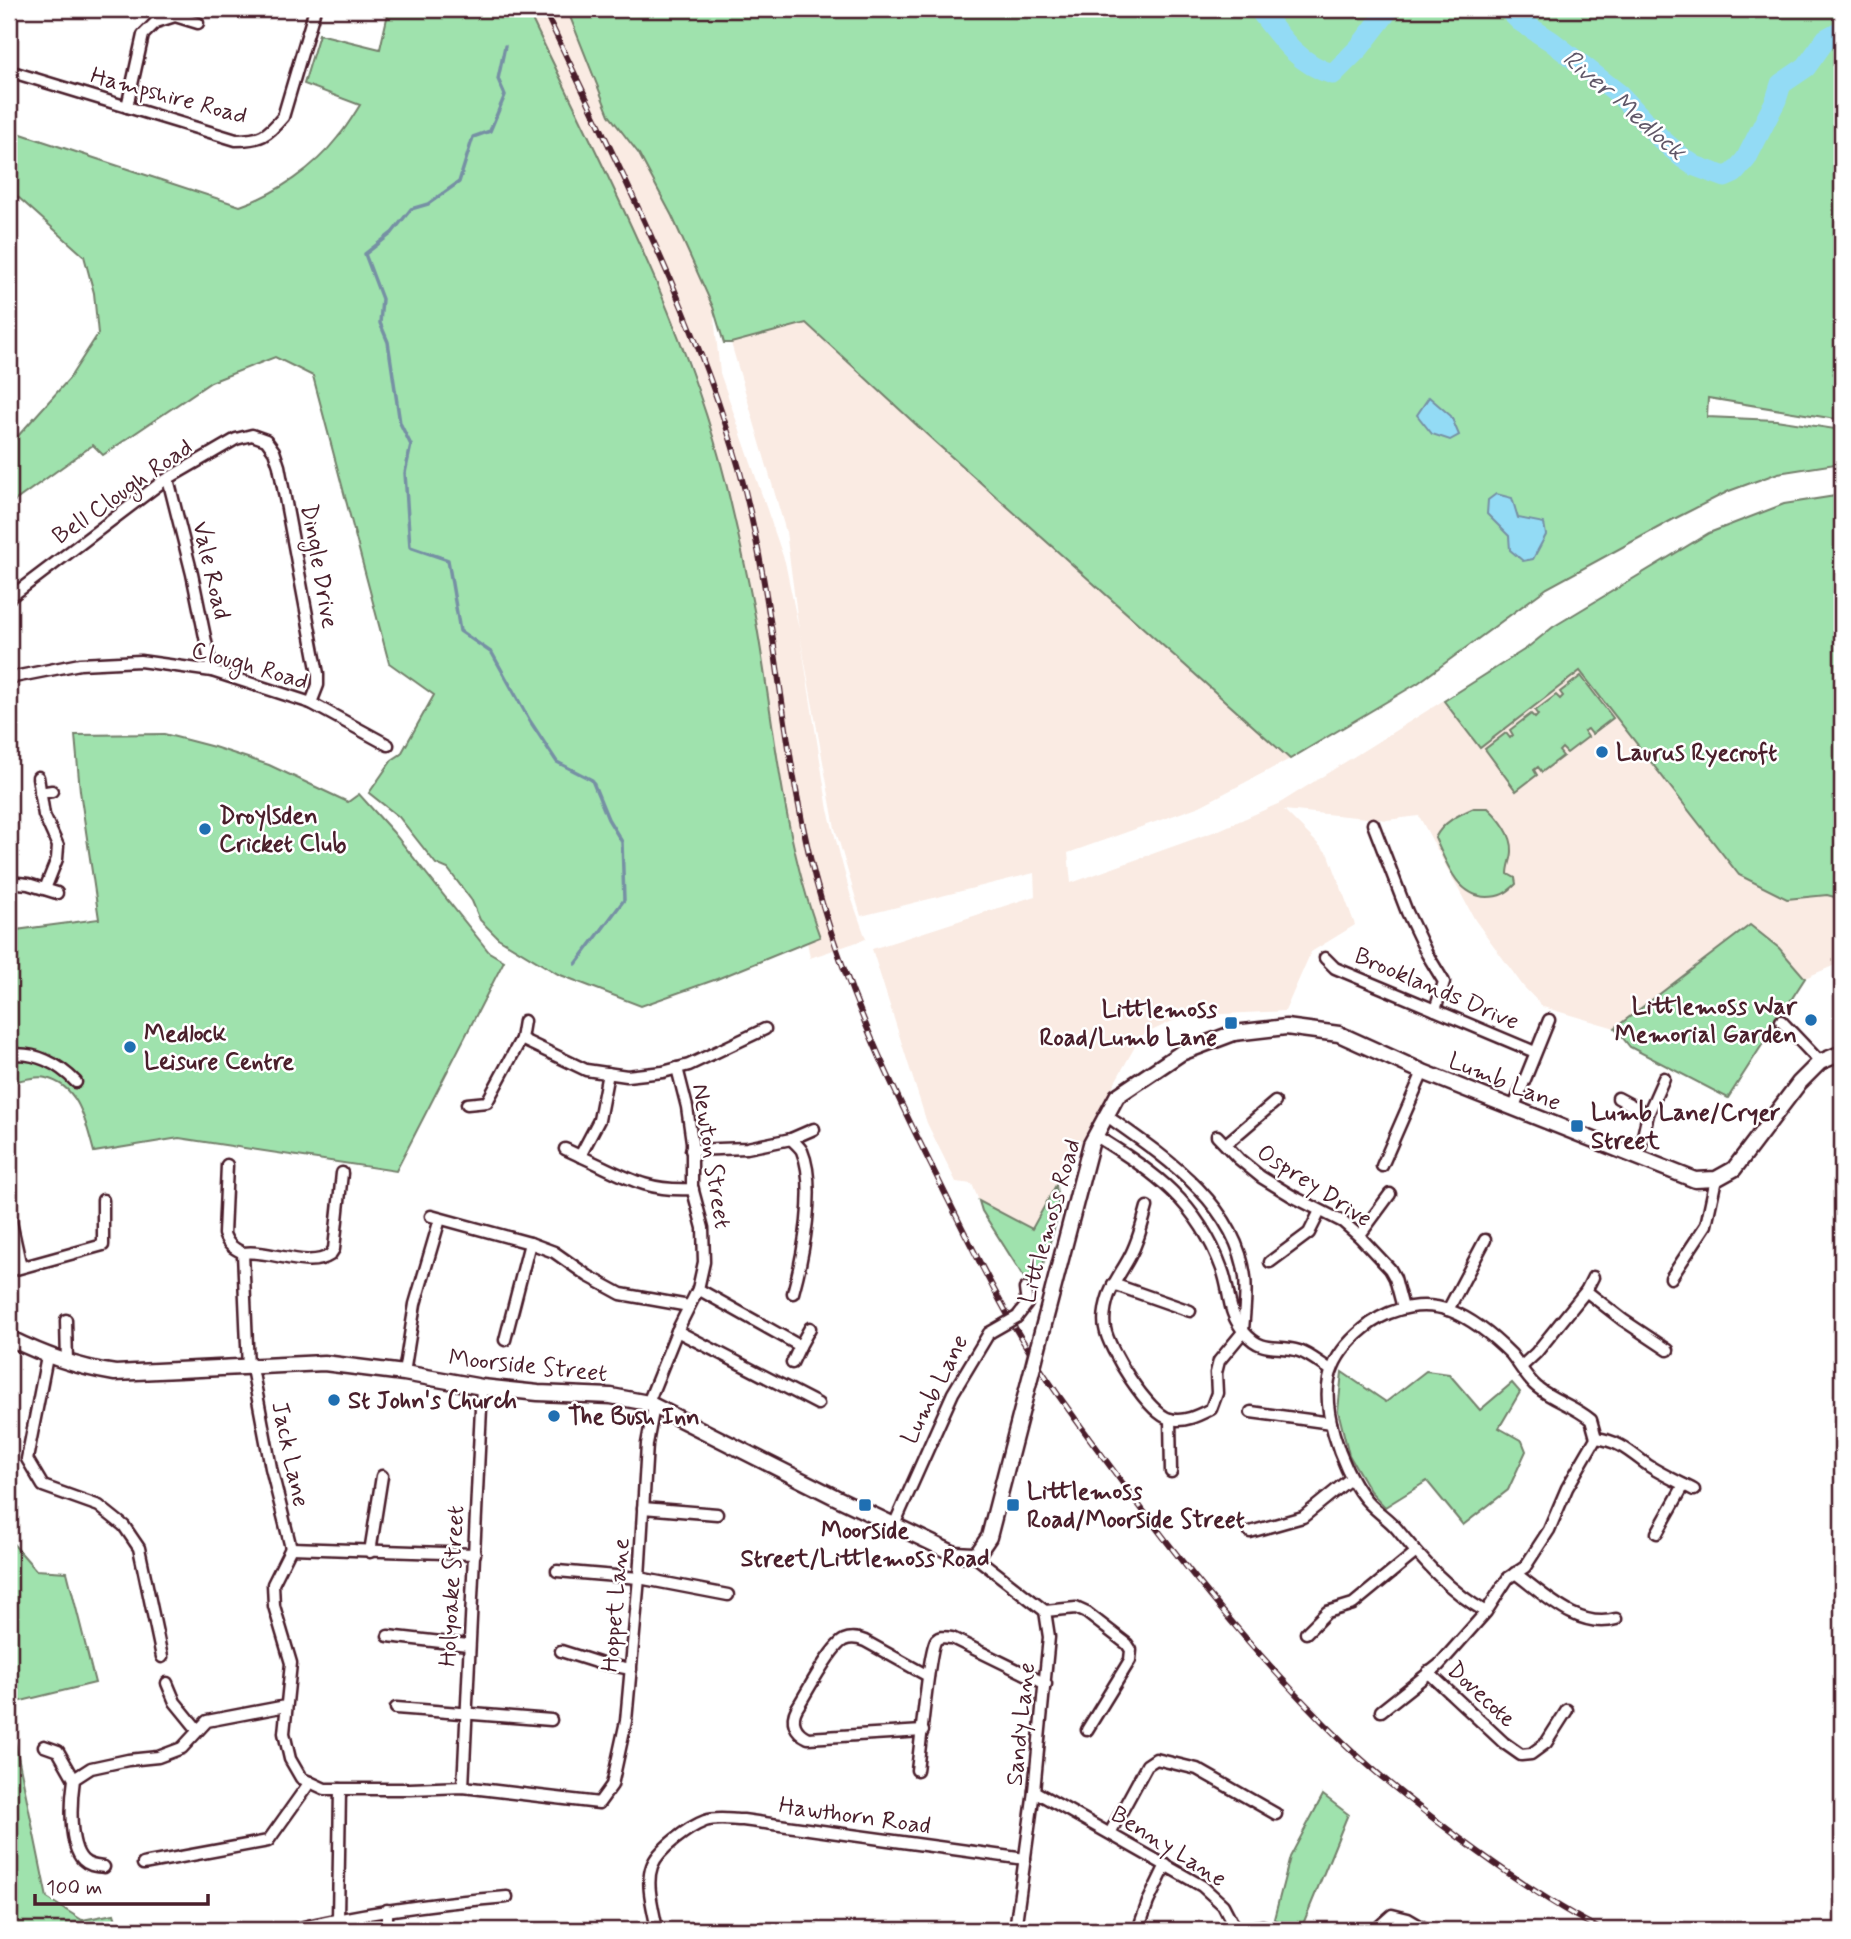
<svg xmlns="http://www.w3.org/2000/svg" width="1851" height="1939" font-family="Mynerve,sans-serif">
<rect width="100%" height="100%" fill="#fff"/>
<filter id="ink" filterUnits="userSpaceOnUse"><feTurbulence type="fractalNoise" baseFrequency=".0143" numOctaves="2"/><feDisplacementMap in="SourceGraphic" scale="14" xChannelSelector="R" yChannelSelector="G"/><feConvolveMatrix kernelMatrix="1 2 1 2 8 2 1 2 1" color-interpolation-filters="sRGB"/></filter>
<g filter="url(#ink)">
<path fill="#faebe3" d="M527,9H567L609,115L646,166L672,216L713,307L720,373L785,562L799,630L786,532L731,343L806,322L1058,553L1290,759L1200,806L1068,853L1071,883L1219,830L1280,803L1527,648L1553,627L1709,533L1784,504L1842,495V962L1805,978L1780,948L1750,925L1615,1028L1543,1007L1523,986L1475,920L1419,816L1387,820L1284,810L1329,855L1355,925L1311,952L1285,1011L1183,1016L1141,1036L1032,1229L979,1201L972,1184L956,1182L927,1123L872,949L1035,896L1034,873L861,916L835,828L800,635L828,810L851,897L866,939L810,958L727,487L701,395L691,366L623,209Z"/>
<g fill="#9fe2ad" stroke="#74806c" stroke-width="2">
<path d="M389,9H527C601,164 685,319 727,487C738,533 749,580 757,627C775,731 783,837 820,937L717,979L641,1006L558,974L498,938L480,920L472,901L448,869L436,864L399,817L369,793L392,760L401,754L434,695L389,663L313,376L275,357L211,382L103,455L93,445L9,505V446L69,379L98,334L94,293L84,256L9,189V130L240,206C276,194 314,168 338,137C346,128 353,116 360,105L304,84L319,34L380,49Z"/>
<path d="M567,9H1842V420L1708,398L1707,417L1776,420L1842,430V463L1778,473L1729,491L1672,520L1547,588L1418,683L1290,759L935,442L806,323L731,343H724L713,307L672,216L639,154L609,115Z"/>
<path d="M1842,495V899L1827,895L1787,899L1739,875L1580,671L1480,748L1444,701L1527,648L1553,627L1709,533L1784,504Z"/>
<path d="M1581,676L1613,718L1592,734L1588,729L1584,731L1588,737L1567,753L1562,748L1559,751L1563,756L1542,772L1538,767L1534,770L1537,775L1516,791L1485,749L1506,733L1510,738L1513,735L1510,730L1531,714L1535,718L1538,715L1535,711L1556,695L1560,699L1563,696L1560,692Z"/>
<path d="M164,734L214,747L269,765L348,802L359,794L393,832L489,952L504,961L396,1171L179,1138L94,1152C86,1124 80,1086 46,1078C36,1075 19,1081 9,1083V931L99,919L80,791L75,735Z"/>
<path d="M1474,808H1488C1499,818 1513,835 1512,851C1512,859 1508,865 1508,874L1515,878L1516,884C1507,893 1500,897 1487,897C1457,896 1446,862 1435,838C1443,822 1458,815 1474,808Z"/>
<path d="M1750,925L1779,948L1805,978L1728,1098L1630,1047L1615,1028Z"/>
<path d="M1056,1185L1059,1213L1040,1274L1032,1285L1025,1279L982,1211L979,1201L1032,1229Z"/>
<path d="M1426,1371L1449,1374L1480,1410L1512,1383L1520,1392L1499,1428L1522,1441L1526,1451L1508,1490L1463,1525L1427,1481L1385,1507L1370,1491L1349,1455L1338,1411L1342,1372L1386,1402Z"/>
<path d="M9,1539L36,1570L67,1572L95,1683L9,1704Z"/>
<path d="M9,1712L47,1898L82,1920L114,1914L119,1930H9Z"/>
<path d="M1323,1795L1348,1814L1301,1929L1274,1919L1290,1857Z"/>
</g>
<g fill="#93dbf5" stroke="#7690a4" stroke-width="2">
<path d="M1429,397L1451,416L1459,435L1450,440L1432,434L1417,415Z"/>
<path d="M1496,494L1512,498L1518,518L1544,523L1546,535L1533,559L1523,561L1510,550L1509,536L1487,514L1488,500Z"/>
</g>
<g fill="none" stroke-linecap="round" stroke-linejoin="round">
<path stroke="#7690a4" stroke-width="3.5" d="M505,46L498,79L505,95L490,131L473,137L459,182L428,204L411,209L392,233L365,254L382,299L380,323L388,342L400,423L411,445L405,473L410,547L448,560L460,631L492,653L530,721L557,762L592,780L608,819L622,842L624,900L576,964"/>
<g stroke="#93dbf5" stroke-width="21">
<path d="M1259,9C1279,36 1299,65 1333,74L1359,48L1389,9"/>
<path d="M1508,9L1520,21L1551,41L1619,94L1662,140L1683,158L1695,166L1725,177L1734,173L1746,159L1776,100L1781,84L1806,67L1826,39L1842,30"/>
</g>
<g stroke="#4a1f2b" stroke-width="15">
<g id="street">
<path d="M9,71L236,140C261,140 267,136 283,117L315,9"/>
<path d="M127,107L143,35L156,22L175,16L198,23"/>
<path d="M9,310V320"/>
<path d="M168,479L192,574L212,671"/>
<path d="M9,598L162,482L236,439L252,435L266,440L274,451L279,466L318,674V685L311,703"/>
<path d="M9,678L80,664L140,661L212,671L311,703L388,745"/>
<path d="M38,777L44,815L58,846L57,859L45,889"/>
<path d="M40,793L52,791"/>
<path d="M1373,824L1407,912L1427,954L1444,982L1435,1010"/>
<path d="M9,882L28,884L57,893"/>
<path d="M1325,958L1335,968L1535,1052"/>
<path d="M1781,1021L1820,1062"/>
<path d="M521,1039L586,1070L627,1076L663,1072L689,1065L765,1029"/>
<path d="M9,1055C35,1051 59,1064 76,1082"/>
<path d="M608,1073L599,1120L580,1156C623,1175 644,1192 693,1189"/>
<path d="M1618,1098L1648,1114"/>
<path d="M467,1104L487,1102L521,1039L524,1021"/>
<path d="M1513,1109L1549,1020"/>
<path d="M1107,1116C1162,1155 1236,1203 1245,1277C1247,1295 1244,1314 1243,1331"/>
<path d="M1096,1136C1154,1171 1198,1203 1222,1269C1231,1292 1226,1312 1245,1333C1263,1354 1277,1344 1299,1351C1309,1354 1321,1364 1331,1370"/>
<path d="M1217,1136L1239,1159L1261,1177L1292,1196L1343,1222L1359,1236L1390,1269L1395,1278L1403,1308"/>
<path d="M791,1139L814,1129"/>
<path d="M1226,1144L1275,1102"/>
<path d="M565,1149L580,1156"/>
<path d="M691,1150L747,1148L791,1139C795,1143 800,1147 802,1151C817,1186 803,1257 793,1293"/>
<path d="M1638,1158L1648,1114L1664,1078"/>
<path d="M227,1165L224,1234C228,1245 233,1248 243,1253L248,1368"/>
<path d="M1382,1166L1423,1072"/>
<path d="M1147,1207C1142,1225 1138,1242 1129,1258C1121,1273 1111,1285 1107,1301C1105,1308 1103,1321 1105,1328C1108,1349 1149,1414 1170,1419C1184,1423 1199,1415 1211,1409L1217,1393L1216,1373L1219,1361L1243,1332"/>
<path d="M9,1213L21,1267"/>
<path d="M431,1216L530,1243L554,1252L588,1276L621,1294L689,1306"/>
<path d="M1359,1236L1390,1194"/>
<path d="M243,1253C270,1249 308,1270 330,1255L334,1249L342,1173"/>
<path d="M1270,1262L1309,1233L1320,1211"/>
<path d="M9,1271L103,1245V1200"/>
<path d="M1671,1278L1706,1225L1716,1179"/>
<path d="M1113,1284L1190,1311"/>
<path d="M698,1289L800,1346L810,1328"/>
<path d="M1586,1291L1593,1277"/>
<path d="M1448,1310L1485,1240"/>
<path d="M1017,1317L1027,1304L1025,1289"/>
<path d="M66,1320L67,1363"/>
<path d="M677,1331L818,1404"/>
<path d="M505,1340L530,1243"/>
<path d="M47,1357L27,1459L43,1486L99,1506L124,1526L139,1548L162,1657"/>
<path d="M792,1363L800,1346"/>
<path d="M1521,1367L1536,1353L1586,1291L1623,1320L1668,1350"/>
<path d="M252,1368L271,1468L291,1548"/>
<path d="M404,1373L415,1304L440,1219"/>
<path d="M648,1403L677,1331L698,1289L704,1262L703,1228L692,1187V1142L687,1107L677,1068"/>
<path d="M1251,1412L1331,1423"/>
<path d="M1170,1419L1171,1472"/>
<path d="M1596,1438C1620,1441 1631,1453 1649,1466C1663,1475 1679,1482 1694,1490"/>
<path d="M643,1508L717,1514"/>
<path d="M894,1525L953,1393L989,1333"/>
<path d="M1250,1532L1303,1517L1351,1478"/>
<path d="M1657,1533L1684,1485"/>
<path d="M291,1548L273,1584L274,1606L291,1663L284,1733L290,1759L301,1778L325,1789H410L463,1787L599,1803L612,1785L626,1721L639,1578L647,1444L654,1406"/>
<path d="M291,1548L475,1554"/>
<path d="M370,1552L382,1476"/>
<path d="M973,1555L1045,1611L1049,1637L1034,1791L1015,1930"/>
<path d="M557,1571L639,1578L728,1595"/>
<path d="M1515,1573C1544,1594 1578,1630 1616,1619"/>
<path d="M1045,1611L1076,1608L1087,1613L1127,1644L1131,1650L1130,1660L1087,1730"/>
<path d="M1306,1633L1327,1612L1353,1604L1415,1553"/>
<path d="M388,1636L468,1645"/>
<path d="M561,1651L599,1663L631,1669"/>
<path d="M1428,1672L1504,1743L1521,1755L1531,1754L1546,1743L1567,1710"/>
<path d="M167,1683L175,1702L197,1729"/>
<path d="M396,1708L551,1720"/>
<path d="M1381,1711L1439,1665L1486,1612L1508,1578L1525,1567L1549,1530L1567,1488L1596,1438L1591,1420C1575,1406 1554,1401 1537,1387C1526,1378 1520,1365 1511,1354C1495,1338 1472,1319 1451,1311C1424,1301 1394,1307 1371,1323C1355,1335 1340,1349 1333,1367C1317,1401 1341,1468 1363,1496C1372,1509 1387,1517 1397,1529C1424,1562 1449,1591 1486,1612"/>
<path d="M923,1731L808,1738C795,1732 790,1721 797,1708C806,1694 831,1646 844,1640C851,1637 858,1638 865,1641L928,1676"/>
<path d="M44,1746L58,1751L74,1779"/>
<path d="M917,1770C920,1750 929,1649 936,1640C941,1635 946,1638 952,1638L1046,1684"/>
<path d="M463,1787L482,1387"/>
<path d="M1034,1791L1202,1886L1223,1905L1236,1930L1263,1926L1273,1930"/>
<path d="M1110,1833L1147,1765L1156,1759L1197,1769L1276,1814"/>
<path d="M143,1864L268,1841L310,1782"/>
<path d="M104,1867C96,1866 89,1866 83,1860C68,1845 71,1800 74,1779L91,1768L128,1760L158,1757L182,1748L207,1721L286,1706"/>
<path d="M387,1910V1930"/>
<path d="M338,1919L340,1789"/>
<path d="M291,1930C363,1912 434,1903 507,1897"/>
<path d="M657,1930C654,1911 645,1885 652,1866C658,1849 689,1827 705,1821C717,1817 731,1820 743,1820L1025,1859"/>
<path d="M1138,1930L1148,1902L1166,1865"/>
<path d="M1375,1930L1392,1915L1408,1919L1427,1930"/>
</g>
</g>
<g stroke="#4a1f2b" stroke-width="19">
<g id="secondary">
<path d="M9,1338C44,1355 76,1367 115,1373L324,1363L404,1373L482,1387L538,1393L611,1396L648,1403L835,1497L955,1554L973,1555L978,1553L989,1537L1029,1382"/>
<path d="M1038,1347L1091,1144L1117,1096L1181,1053L1234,1033L1286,1027L1339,1034L1423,1072L1695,1180L1716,1179L1734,1169L1799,1083L1820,1062L1842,1053"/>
</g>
</g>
<use href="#street" stroke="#fff" stroke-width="10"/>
<use href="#secondary" stroke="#fff" stroke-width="14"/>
<g stroke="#4a1f2b" stroke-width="6">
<path id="rail" d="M544,9C614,159 693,308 739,468C779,611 780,761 822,903C850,998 892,1087 936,1175C961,1226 986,1277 1014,1326C1046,1382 1086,1433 1124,1485C1191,1576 1264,1665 1345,1744C1386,1783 1432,1818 1477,1851C1517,1880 1558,1908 1602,1930"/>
</g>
<use href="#rail" stroke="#fff" stroke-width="3.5" stroke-dasharray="10" stroke-linecap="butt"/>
<g stroke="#4a1f2b" stroke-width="15" stroke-linecap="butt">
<path id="street-bridge" d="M989,1333L1017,1317"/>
</g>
<g stroke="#4a1f2b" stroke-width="19" stroke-linecap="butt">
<path id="secondary-bridge" d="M1029,1382L1038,1347"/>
</g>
<use href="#street-bridge" stroke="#fff" stroke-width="10"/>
<use href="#secondary-bridge" stroke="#fff" stroke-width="14"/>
</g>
</g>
<g fill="#1f6fb2" stroke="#fff" stroke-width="2.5">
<circle cx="1602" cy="752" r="7"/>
<circle cx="205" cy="829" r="7"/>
<circle cx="1811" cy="1020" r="7"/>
<rect x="1224" y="1016" width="14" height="14" rx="3.5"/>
<circle cx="130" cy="1047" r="7"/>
<rect x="1570" y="1119" width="14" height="14" rx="3.5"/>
<circle cx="334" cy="1400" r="7"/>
<circle cx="554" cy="1416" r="7"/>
<rect x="858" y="1498" width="14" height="14" rx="3.5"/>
<rect x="1006" y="1498" width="14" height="14" rx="3.5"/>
</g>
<g text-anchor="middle" stroke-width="5" stroke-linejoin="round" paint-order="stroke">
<g font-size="24" fill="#4a1f2b" stroke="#fff">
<text transform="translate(169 95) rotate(15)" y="8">Hampshire Road</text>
<text transform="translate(122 491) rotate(-35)" y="8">Bell Clough Road</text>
<text transform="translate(320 566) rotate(80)" y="8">Dingle Drive</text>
<text transform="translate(212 570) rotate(77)" y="8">Vale Road</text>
<text transform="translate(250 665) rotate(16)" y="8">Clough Road</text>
<text transform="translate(1437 988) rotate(23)" y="8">Brooklands Drive</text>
<text transform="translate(1505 1081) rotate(22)" y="8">Lumb Lane</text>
<text transform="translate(712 1156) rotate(81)" y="8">Newton Street</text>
<text transform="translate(1315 1185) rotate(33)" y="8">Osprey Drive</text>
<text transform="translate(1049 1221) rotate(-74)" y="8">Littlemoss Road</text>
<text transform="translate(528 1365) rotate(6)" y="8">Moorside Street</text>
<text transform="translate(934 1389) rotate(-63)" y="8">Lumb Lane</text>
<text transform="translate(291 1454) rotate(78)" y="8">Jack Lane</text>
<text transform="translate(451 1586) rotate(-87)" y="8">Holyoake Street</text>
<text transform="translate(615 1605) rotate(-85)" y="8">Hoppet Lane</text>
<text transform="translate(1482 1694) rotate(43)" y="8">Dovecote</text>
<text transform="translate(1020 1724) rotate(-84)" y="8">Sandy Lane</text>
<text transform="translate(855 1815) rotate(8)" y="8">Hawthorn Road</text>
<text transform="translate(1169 1846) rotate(32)" y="8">Benny Lane</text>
</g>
<g font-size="24" font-weight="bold" fill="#4a1f2b" stroke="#fff" text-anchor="start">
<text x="1616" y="760">Laurus Ryecroft</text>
<text x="219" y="823">Droylsden<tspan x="219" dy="28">Cricket Club</tspan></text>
<text x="1797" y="1014" text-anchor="end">Littlemoss War<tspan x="1797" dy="28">Memorial Garden</tspan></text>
<text x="1217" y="1017" text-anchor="end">Littlemoss<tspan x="1217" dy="28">Road/Lumb Lane</tspan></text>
<text x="144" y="1041">Medlock<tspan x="144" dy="28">Leisure Centre</tspan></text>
<text x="1591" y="1120">Lumb Lane/Cryer<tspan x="1591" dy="28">Street</tspan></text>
<text x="348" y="1408">St John's Church</text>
<text x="568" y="1424">The Bush Inn</text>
<text x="1027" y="1499">Littlemoss<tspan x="1027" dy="28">Road/Moorside Street</tspan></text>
<text x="865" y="1538" text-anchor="middle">Moorside<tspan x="865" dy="28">Street/Littlemoss Road</tspan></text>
</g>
<g font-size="26" font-style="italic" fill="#605768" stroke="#fff">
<text transform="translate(1625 104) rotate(41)" y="9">River Medlock</text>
</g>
</g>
<rect width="1851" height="1939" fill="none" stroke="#fff" stroke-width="35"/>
<rect x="18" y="18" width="1816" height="1904" fill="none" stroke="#4a1f2b" stroke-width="2.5" filter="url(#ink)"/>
<path d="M35 1894v10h173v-10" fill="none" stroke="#4a1f2b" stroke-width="3.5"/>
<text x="46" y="1894" font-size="21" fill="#4a1f2b" stroke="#ffffff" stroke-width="5" paint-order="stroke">100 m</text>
</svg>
